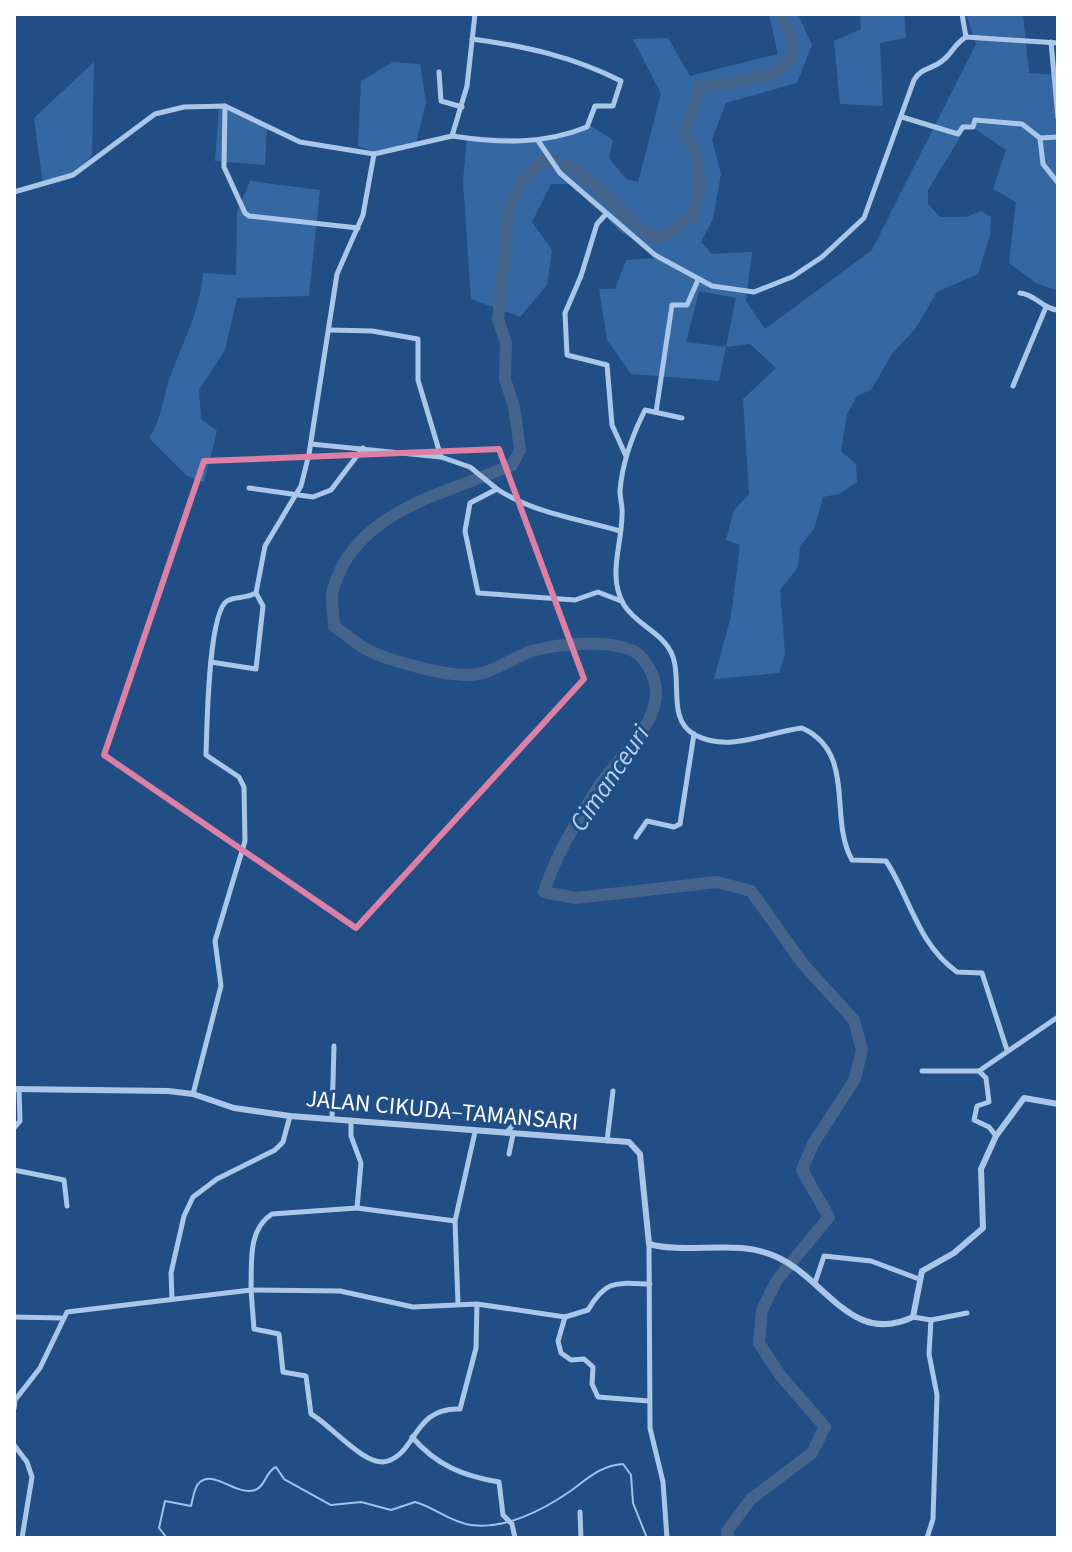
<svg xmlns="http://www.w3.org/2000/svg" width="1072" height="1552" font-family="'Source Sans 3',sans-serif">
<rect width="100%" height="100%" fill="#214e85"/>
<g fill="#3568a2" fill-rule="evenodd">
<path d="M769,14H798L812,45L797,83L726,103L712,139L721,174L713,219L701,242L712,254L752,252L746,301L765,329L872,250L976,44L966,14H1023L1029,73L1057,75L1058,291L1036,283L1009,263L1016,202L993,189L1006,150L968,124L928,190V204L940,217H966L981,211L991,217L990,236L978,274L937,292L915,329L892,354L871,390L857,396L847,414L841,451L856,464L857,482L839,494L823,497L814,529L800,546L798,567L780,590L785,654L779,673L714,679L731,616L740,545L726,540L734,510L749,494L743,399L776,368L750,344L726,347L719,381L631,374L607,340L599,289H615L626,260L655,258V250L619,231L576,184H551L532,222L552,250L547,285L520,317L471,299L463,181L467,136L542,139L588,124L613,140L609,158L626,179L638,182L661,94L633,39L668,38L690,76L778,54ZM699,291L736,298L726,347L686,342Z"/>
<path d="M860,14H904L906,38L880,43L883,106L840,104L834,41L861,29Z"/>
<path d="M94,62L92,156L73,173L43,184L34,118Z"/>
<path d="M393,62L420,64L426,102L416,143L377,153L358,146L361,81Z"/>
<path d="M219,106L267,128L265,165L215,161Z"/>
<path d="M250,181L320,190L309,296L237,298L225,350L199,390L201,419L217,431L204,482L187,476L149,438C162,418 162,401 169,380C183,341 199,315 203,273L236,275L237,211Z"/>
</g>
<g fill="none" stroke-linecap="round" stroke-linejoin="round">
<path stroke="#9ec2ea" stroke-width="2" d="M167,1538L159,1528L165,1501L191,1506C193,1499 194,1486 200,1482C215,1470 236,1496 255,1490C266,1486 265,1472 276,1467L284,1479L331,1505L361,1502L391,1510L415,1502C434,1507 450,1522 471,1525C504,1530 543,1510 569,1492C586,1480 601,1465 623,1464L631,1475L633,1503L647,1538"/>
<path stroke="#44648b" stroke-width="12" d="M728,1538L727,1531L751,1499L812,1453L825,1427L780,1375L759,1343L762,1310L777,1280L829,1217L802,1170L813,1144L855,1079L862,1050L854,1020L803,964L751,891L717,882L576,898L544,892C555,856 577,821 597,789C621,751 683,708 643,659C626,636 557,644 532,651C511,658 493,674 470,675C445,676 385,660 364,648C354,642 344,633 334,626C334,615 330,600 333,589C356,510 445,494 512,465L520,450L514,407L505,379L506,343L498,320L509,206L523,180L543,160C592,162 615,219 659,239L692,217L700,190L698,163L685,130L699,88L770,75L791,60L794,45L782,14"/>
<g stroke="#aac7e9" stroke-width="5">
<path d="M962,14L966,37"/>
<path d="M1051,42L1058,118"/>
<path d="M439,72L441,101L462,107"/>
<path d="M225,106L224,167L245,213L249,216L358,228"/>
<path d="M902,117L958,134L963,127H973L975,120L1022,124L1040,138"/>
<path d="M452,136C499,143 543,145 587,127L595,106H613L621,81C574,57 525,46 472,39"/>
<path d="M1058,137L1040,138L1043,164L1058,183"/>
<path d="M539,142L560,173L655,255L712,286L754,292L792,277L822,257L864,218L914,80C922,67 931,70 942,61C952,54 954,44 966,37L1058,43"/>
<path d="M14,192L73,175L155,114L184,107L225,106L300,142L374,154L452,136L467,86L475,14"/>
<path d="M606,214L597,224L581,276L565,313L567,355L607,365L612,425L626,456"/>
<path d="M1020,293C1037,295 1042,309 1058,310"/>
<path d="M330,330L372,331L418,339V380L441,457"/>
<path d="M1013,386L1046,307"/>
<path d="M656,412L672,305H687L698,280"/>
<path d="M682,418L645,410C633,434 622,464 620,491C620,499 623,507 622,515C622,545 607,576 624,605C637,626 665,633 673,657C682,682 667,720 695,735C730,753 767,732 802,728C857,753 828,817 852,860L886,861C910,897 917,943 957,972L982,973L1007,1050"/>
<path d="M311,444L441,457L470,467L497,489"/>
<path d="M249,488L313,497L331,490L363,448"/>
<path d="M620,531C579,519 533,513 497,489L470,503L465,531L478,593L575,600L598,592L621,601"/>
<path d="M211,662L256,669L263,606L256,593"/>
<path d="M636,837L647,821L674,827L680,824L694,734"/>
<path d="M922,1071H979L1058,1017"/>
<path d="M979,1071L986,1078L989,1102L977,1106L974,1120L989,1127L996,1136"/>
<path d="M193,1094L221,986L215,941L245,841L244,787L239,777L206,755C207,730 208,613 227,601C235,596 246,599 256,593L265,546L301,486L309,454L337,274L363,215L374,154"/>
<path d="M332,1118L334,1046"/>
<path d="M14,1128L20,1121L19,1089"/>
<path d="M506,1133L515,1123L519,1111"/>
<path d="M607,1141L613,1091"/>
<path d="M509,1154L513,1134"/>
<path d="M14,1170L64,1180L67,1206"/>
<path d="M357,1208L455,1221L458,1304"/>
<path d="M455,1221L475,1132"/>
<path d="M649,1244L650,1428L663,1482L667,1538"/>
<path d="M815,1283L824,1256L871,1261L919,1279"/>
<path d="M172,1299L171,1273L184,1216L193,1197L217,1179L275,1150L283,1142L290,1116"/>
<path d="M477,1304L476,1348L460,1409C414,1407 417,1451 388,1461C366,1469 330,1424 311,1414L306,1376L283,1372L279,1334L254,1329L251,1290L340,1291L413,1307L477,1304L565,1317L558,1341L561,1353L571,1360L584,1359L593,1367L592,1384L598,1397L649,1401"/>
<path d="M14,1317L61,1318"/>
<path d="M565,1317L588,1310C606,1279 616,1283 650,1284"/>
<path d="M913,1317L931,1320L929,1354L937,1395L933,1519L927,1538"/>
<path d="M931,1320L967,1313"/>
<path d="M14,1409L15,1400L40,1368L67,1312L251,1290C252,1264 247,1230 272,1214L357,1208L361,1163L351,1136V1120"/>
<path d="M412,1437C436,1465 463,1476 499,1482L503,1515L512,1524L515,1538"/>
<path d="M14,1445L27,1462L32,1477L22,1538"/>
<path d="M580,1512L581,1538"/>
</g>
<path stroke="#aac7e9" stroke-width="6" d="M14,1089L168,1091L193,1094L234,1108L290,1116L629,1142L640,1154L649,1244C690,1255 737,1238 777,1257C827,1280 851,1346 913,1317L922,1271L954,1253L983,1228L981,1169L996,1136L1024,1098L1058,1104"/>
</g>
<path fill="none" stroke="#dd80a5" stroke-width="6" stroke-linejoin="round" d="M499,449L584,679L356,928L104,755L204,461Z"/>
<g text-anchor="middle" stroke-width="6" stroke-linejoin="round" paint-order="stroke">
<g font-size="24" fill="#fff" stroke="#214e85">
<text transform="translate(442 1110) rotate(5)" y="8">JALAN CIKUDA–TAMANSARI</text>
</g>
<g font-size="26" font-style="italic" fill="#b6d1f0" stroke="#214e85">
<text transform="translate(609 778) rotate(-56)" y="9">Cimanceuri</text>
</g>
</g>
<rect width="1072" height="1552" fill="none" stroke="#ffffff" stroke-width="32"/>
</svg>
